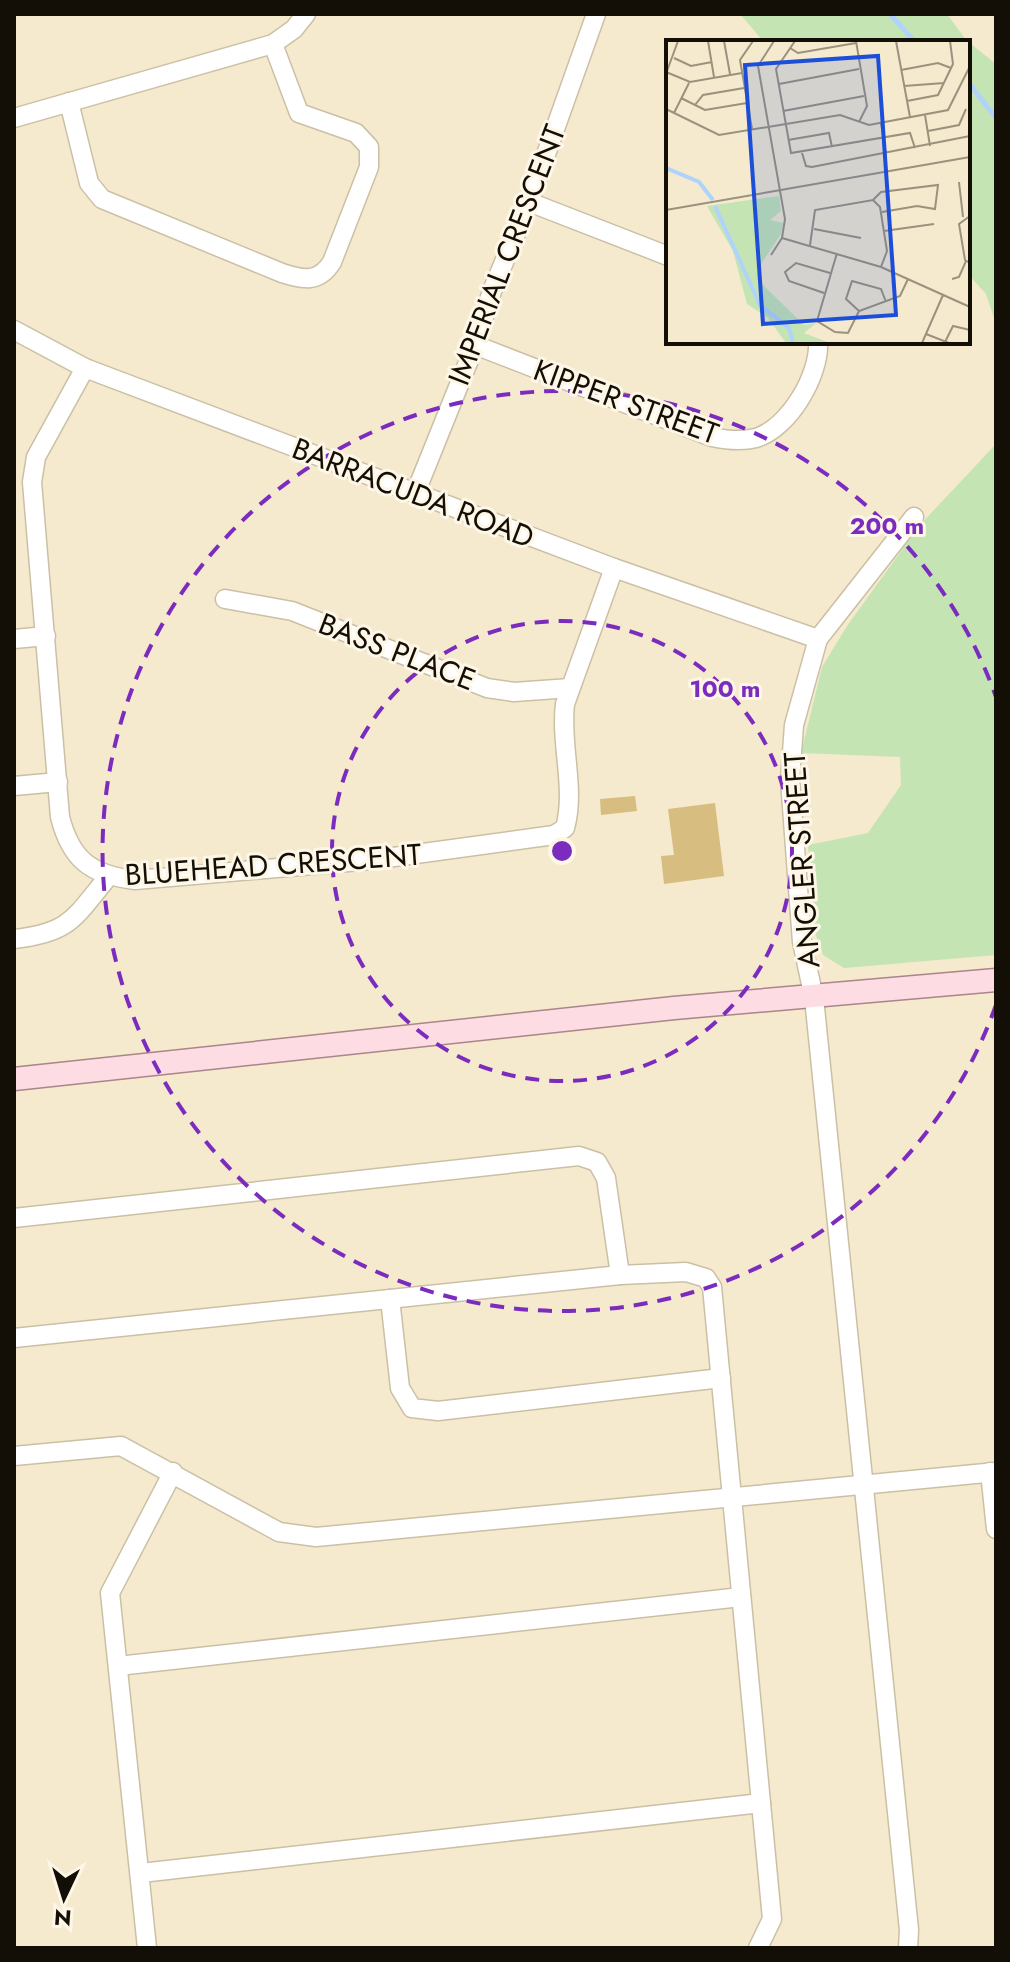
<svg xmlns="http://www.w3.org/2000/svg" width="1010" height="1962" font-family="Jost,sans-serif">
<rect width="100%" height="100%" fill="#f5e9ce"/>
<g fill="#c5e4b3">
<path d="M740,14H947L966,40L996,64V324L986,294L968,274V42H764Z"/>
<path d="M996,444V955L844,968L823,955L814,930L808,845L868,833L901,785L900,757L801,753L822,667L847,626L920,525Z"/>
</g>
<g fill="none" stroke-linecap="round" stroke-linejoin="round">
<g stroke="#afd3fb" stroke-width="5">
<path d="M890,14L915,42"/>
<path d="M968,82L996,118"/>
</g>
</g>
<g fill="#d7bd7f">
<path d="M635,796L637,811L601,815L600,799Z"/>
<path d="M715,803L724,876L664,884L661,856L674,855L668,809Z"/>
</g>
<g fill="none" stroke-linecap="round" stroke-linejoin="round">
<g stroke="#cbc0a5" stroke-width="21">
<g id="minor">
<path d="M69,102L89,183L102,199L282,273C303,280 319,283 332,262L369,167V147L356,133L299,113L273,44"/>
<path d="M14,118L273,44L294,29L306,14"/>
<path d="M529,202L668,256"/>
<path d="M14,330L85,368L614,568L818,639"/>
<path d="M475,345L712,437C726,440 741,442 756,438C789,428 820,375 818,342"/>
<path d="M85,368L36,457L32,482L60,817C71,860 91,875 135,880L372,860L554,835L565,828C576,788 560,745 565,704L614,568"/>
<path d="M415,494L475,345L492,291L529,202L596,14"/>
<path d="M225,599L292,611L487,688L514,692L570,688"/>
<path d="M14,639L46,636"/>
<path d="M14,786L58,782"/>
<path d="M14,939C70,933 74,918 108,877"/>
<path d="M14,1218L579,1156L597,1162L606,1178L620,1275"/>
<path d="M390,1299L400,1388L412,1408L438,1411L721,1378"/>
<path d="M14,1338L620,1275L686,1272L706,1278L712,1287L772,1919L758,1948"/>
<path d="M14,1456L121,1446L279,1532L316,1537L996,1472"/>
<path d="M990,1472L996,1529"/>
<path d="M118,1666L741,1597"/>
<path d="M141,1873L761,1803"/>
<path d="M147,1948L110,1593L173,1472"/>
<path d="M908,1948L909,1930L814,998L802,942L790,780L794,725L818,639L914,517"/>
</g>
</g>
<g stroke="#aa858a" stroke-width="25">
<path id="major" d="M14,1079L674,1008L996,980"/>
</g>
<use href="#minor" stroke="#fff" stroke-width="18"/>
<use href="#major" stroke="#fddce3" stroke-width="22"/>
</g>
<g fill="none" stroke="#7b2cbf" stroke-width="4" stroke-dasharray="14 10">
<circle cx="562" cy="851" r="230"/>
<path d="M996 1005A460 460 0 1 1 996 697"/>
</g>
<g text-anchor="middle" stroke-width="6" stroke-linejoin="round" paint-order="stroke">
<g font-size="30" fill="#140f06" stroke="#fef7e7">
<text transform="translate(507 255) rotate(-69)" y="10">IMPERIAL CRESCENT</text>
<text transform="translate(626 402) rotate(20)" y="10">KIPPER STREET</text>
<text transform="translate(413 493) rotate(21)" y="10">BARRACUDA ROAD</text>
<text transform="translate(397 652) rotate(21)" y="10">BASS PLACE</text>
<text transform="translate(802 860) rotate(-94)" y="10">ANGLER STREET</text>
<text transform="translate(273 865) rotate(-4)" y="10">BLUEHEAD CRESCENT</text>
</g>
</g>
<g transform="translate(666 40)">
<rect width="304" height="304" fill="#f5e9ce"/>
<path d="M113,156L115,171L104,180L117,183L115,194L91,230L97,245L138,285L150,283L138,293L164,303H120L102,278L81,264L67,211L41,166Z" fill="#c5e4b3"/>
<path fill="none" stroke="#afd3fb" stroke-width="4" d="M0,128L33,142L47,160M49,166L94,265L123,288L127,303"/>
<path fill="none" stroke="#9b927e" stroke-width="2" d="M42,1L48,37M58,1L64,34M129,1L110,29L125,113L244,93L249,108M190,1L201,66L193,82M230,1L244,77M124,8L132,13L190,3M8,18L25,26L46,22M235,30L272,23L285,28M1,31L12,1M0,32L24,42L76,33M113,44L193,29M238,46L278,43M15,58L39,70L81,63M241,61L272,55L287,24L284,1M29,65L37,55L78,48M0,69L53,95L174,75L203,85L282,70L304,26M117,71L198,56M8,73L23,43M259,75L264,106M215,83L220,114M86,89L74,20L87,1M262,91L293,85L300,69M122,100L163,93L166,107M136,113L140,126L146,127L304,96M293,142L297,177M207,160L215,152L272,145L269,169L251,166L216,172M0,170L304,117M304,176L293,184L299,220L304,223M148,189L195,198M218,191L268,184M116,198L215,227L304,267M144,205L149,170L207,160L214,167L221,211L215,227M171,213L151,281L169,292L182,293L193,271L234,256L242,239M105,215L116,198L119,179L92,26L108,1M286,239L293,237L300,221M158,253L123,241L119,232L130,223L164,233M193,271L180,259L186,241L215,249L220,262M260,294L283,303M279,302L287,286L304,290M256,303L277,255"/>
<path fill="#1d4ed8" fill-opacity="0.15" stroke="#1d4ed8" stroke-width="4" d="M212,16L230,275L97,284L79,25Z"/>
<rect width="304" height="304" fill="none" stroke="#140f06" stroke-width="4"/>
</g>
<circle cx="562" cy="851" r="12" fill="#7b2cbf" stroke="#fef7e7" stroke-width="4"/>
<g font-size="24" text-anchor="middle" font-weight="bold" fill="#7b2cbf" stroke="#fef7e7" stroke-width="6" stroke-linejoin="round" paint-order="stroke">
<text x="887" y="534">200 m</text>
<text x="725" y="697">100 m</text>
</g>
<rect width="1010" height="1962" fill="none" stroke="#140f06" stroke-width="32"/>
<g transform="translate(64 1898) rotate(184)" stroke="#fef7e7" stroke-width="6" paint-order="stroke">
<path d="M0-6L14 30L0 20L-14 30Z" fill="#140f06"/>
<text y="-12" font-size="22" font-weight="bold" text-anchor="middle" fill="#140f06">N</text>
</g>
</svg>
